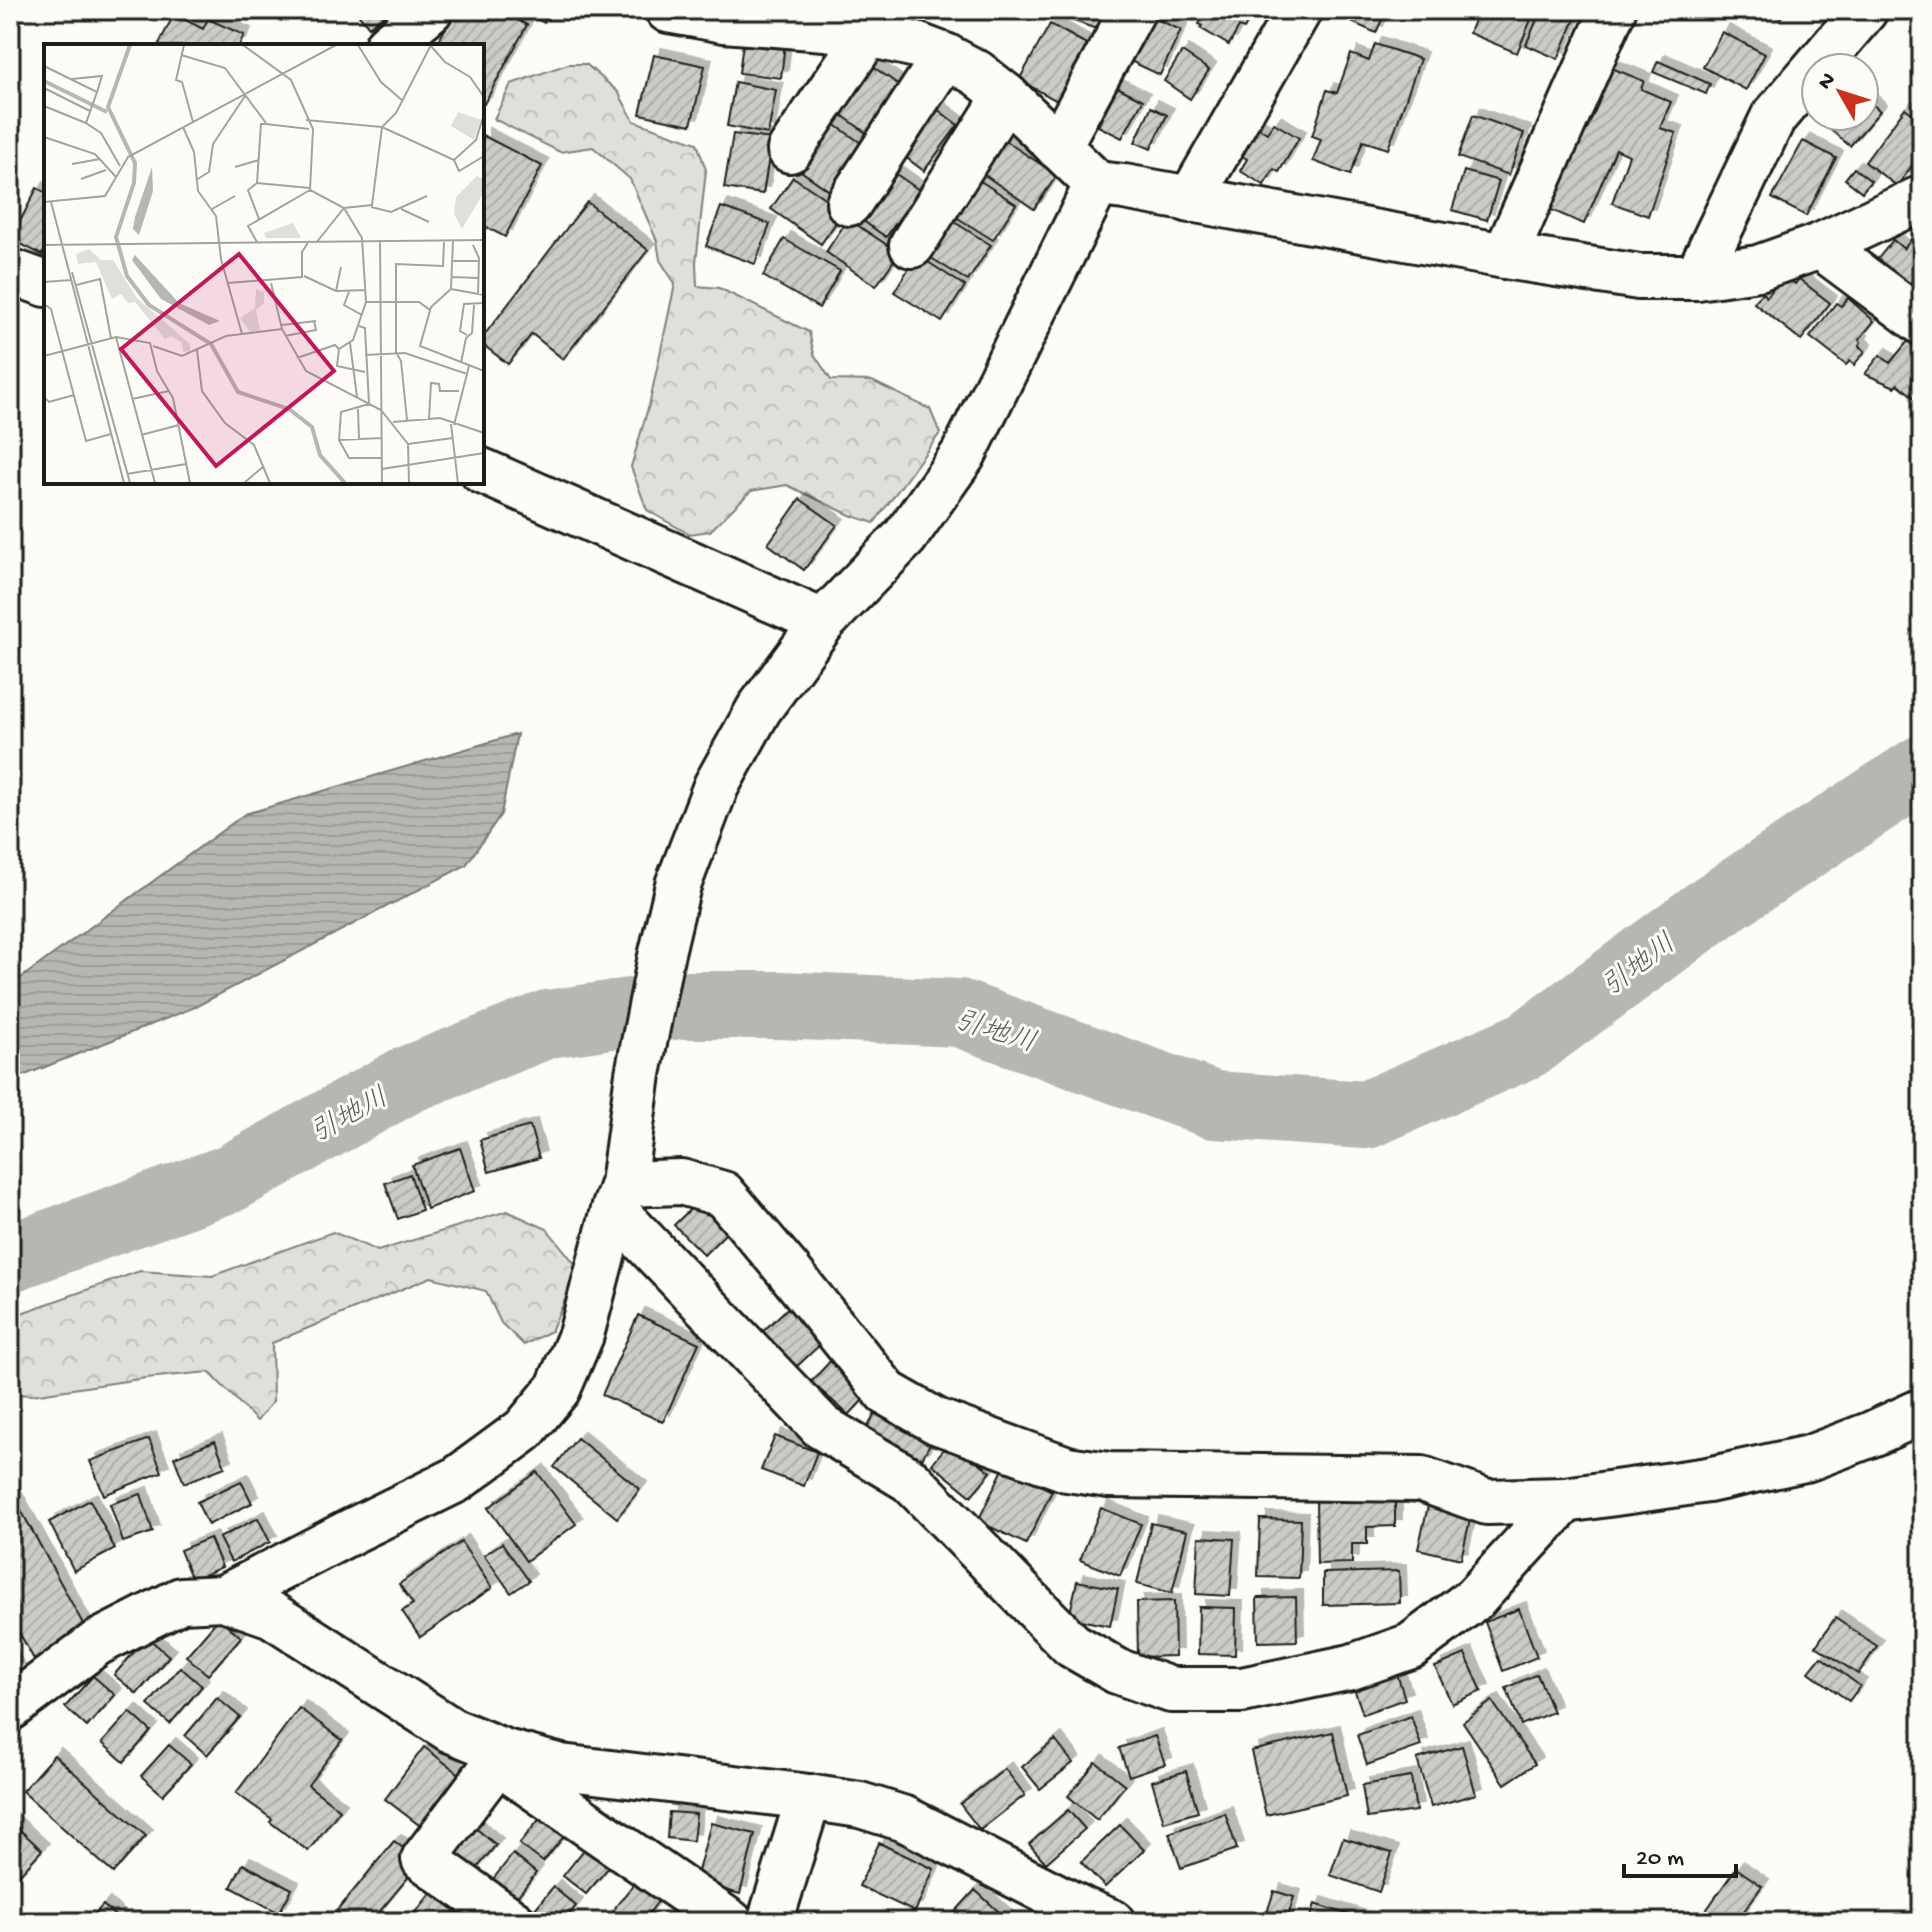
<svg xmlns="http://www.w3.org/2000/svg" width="1932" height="1932" font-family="'Gochi Hand','Klee One',sans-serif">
<defs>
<pattern id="forest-crowns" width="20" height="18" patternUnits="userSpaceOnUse" patternTransform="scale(2)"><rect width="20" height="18" fill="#e0dfdb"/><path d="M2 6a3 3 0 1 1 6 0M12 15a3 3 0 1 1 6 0" fill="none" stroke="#c0bfbb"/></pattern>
<pattern id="water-rules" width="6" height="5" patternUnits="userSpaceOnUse" patternTransform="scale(2)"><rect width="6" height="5" fill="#b7b6b2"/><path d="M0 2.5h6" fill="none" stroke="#9d9c98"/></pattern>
<pattern id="building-hatch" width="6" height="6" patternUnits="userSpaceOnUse" patternTransform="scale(2)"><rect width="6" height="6" fill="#cccbc8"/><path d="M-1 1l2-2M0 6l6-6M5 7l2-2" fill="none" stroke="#afaeab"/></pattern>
<filter id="shadow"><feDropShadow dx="7" dy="-7" stdDeviation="0" flood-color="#0004"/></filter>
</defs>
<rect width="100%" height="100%" fill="#fdfcf7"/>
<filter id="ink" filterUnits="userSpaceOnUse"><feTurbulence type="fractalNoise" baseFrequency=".0125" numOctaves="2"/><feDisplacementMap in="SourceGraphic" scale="16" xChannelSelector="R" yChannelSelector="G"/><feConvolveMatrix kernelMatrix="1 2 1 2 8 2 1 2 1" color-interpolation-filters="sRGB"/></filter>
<g filter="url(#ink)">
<g fill="url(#forest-crowns)" stroke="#7e7e7c" stroke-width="2">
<path d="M568,64H586L618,92L634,121L697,143L706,170L696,263L697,286L719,288L809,332L814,354L831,380L872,381L930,409L940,433L874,523L850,515L787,485L751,491L710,531L689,534L647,510L631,467L650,401L675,284L660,260L657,241L630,179L593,147L560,152L494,119L511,84Z"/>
<path d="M507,1211L547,1229L579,1269L551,1331L524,1345L501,1323L486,1291L431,1277L272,1343L273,1401L257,1421L209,1372L146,1378L32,1395L10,1394V1317L140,1271L212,1276L333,1232L378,1251Z"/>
</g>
<path fill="url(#water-rules)" stroke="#797876" stroke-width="2" d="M517,734L501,814L466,865L195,1007L10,1081V986L245,814Z"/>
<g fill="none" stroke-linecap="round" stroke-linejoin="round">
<path stroke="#b7b6b2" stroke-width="68" d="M10,1258L231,1178L407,1080L548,1024L679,1005H780L959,1013L1214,1105L1366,1115L1527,1045L1715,906L1922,769"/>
</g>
<g fill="url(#building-hatch)" stroke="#1c1c1c" stroke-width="2" filter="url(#shadow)">
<path d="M355,10H390L369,27Z"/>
<path d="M455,10H499L527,25L484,104L482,103V46H436Z"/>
<path d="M521,10H552L544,23Z"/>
<path d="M1075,10H1107L1099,30L1071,20Z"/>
<path d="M1207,10H1255L1244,29L1239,27L1229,45L1200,28L1202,26L1199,24Z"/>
<path d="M1352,10H1378L1385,13L1376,33L1347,20Z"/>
<path d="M1478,10H1521L1533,15L1517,53L1469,33Z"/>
<path d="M1541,10H1579L1558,59L1526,45Z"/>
<path d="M1758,10H1784L1781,18Z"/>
<path d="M174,14L203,29L208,19L244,35L239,46H158Z"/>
<path d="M1147,15L1181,30L1160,75L1126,59Z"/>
<path d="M1050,24L1090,46L1059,102L1019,80Z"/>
<path d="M745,28L786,34L781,78L739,73Z"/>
<path d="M1722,32L1765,54L1746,90L1703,67Z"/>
<path d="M1375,44L1420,59L1388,149L1363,141L1350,175L1313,161L1321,139L1312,136L1327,90L1337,93L1351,54L1369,61Z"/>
<path d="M1182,52L1209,70L1190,99L1164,81Z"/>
<path d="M654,55L705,66L691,125L640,114Z"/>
<path d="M1658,61L1710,84L1706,94L1653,72Z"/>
<path d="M872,66L906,90L872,137L839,113Z"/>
<path d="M1609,67L1644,81L1641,89L1671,102L1660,128L1676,133L1648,216L1612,203L1629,155L1616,149L1584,224L1549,209Z"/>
<path d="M735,82L776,90L768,134L727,126Z"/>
<path d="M1117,87L1143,100L1122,138L1098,126Z"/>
<path d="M1864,97L1880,111L1850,146L1820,121L1825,116H1864Z"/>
<path d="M925,100L958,125L924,171L892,147Z"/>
<path d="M1151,107L1167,115L1151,149L1135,142Z"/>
<path d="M1905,108L1922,121V152L1897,186L1865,162Z"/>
<path d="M1473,115L1524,133L1509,175L1458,157Z"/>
<path d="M1274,123L1299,138L1279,172L1274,169L1264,185L1240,171L1247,159L1235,152L1252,124L1267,133Z"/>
<path d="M834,124L868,148L834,194L801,171Z"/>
<path d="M733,134L772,139L763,194L724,188Z"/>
<path d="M482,135L542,166L505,237L482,225Z"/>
<path d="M998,136L1057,175L1034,209L976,169Z"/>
<path d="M1803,141L1836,158L1806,216L1772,198Z"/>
<path d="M886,167L919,190L886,237L852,213Z"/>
<path d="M1854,168L1871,181L1862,192L1845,179Z"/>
<path d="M1464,171L1499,181L1487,220L1452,210Z"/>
<path d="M968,173L1016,204L993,240L945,210Z"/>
<path d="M793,177L844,211L821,244L771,209Z"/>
<path d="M37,188L46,193V247L42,255L11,239Z"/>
<path d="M587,202L648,250L563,359L532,334L508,364L482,344V338Z"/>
<path d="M721,207L770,224L755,264L706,246Z"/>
<path d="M943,215L991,245L968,281L920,251Z"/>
<path d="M848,219L899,253L876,286L826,252Z"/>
<path d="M1922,224V267L1905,290L1873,265L1893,240L1904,249Z"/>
<path d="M784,239L840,271L819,308L763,276Z"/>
<path d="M917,255L965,286L942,322L894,292Z"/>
<path d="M1799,279L1830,303L1801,340L1754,303L1762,293L1767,297L1775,286L1793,282L1795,284Z"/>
<path d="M1848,298L1874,321L1859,340L1861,342L1859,346L1865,351L1854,365L1850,361L1846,365L1810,337L1836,303L1841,306Z"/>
<path d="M1908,341L1922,353V392L1916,399L1898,384L1895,387L1865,374L1880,355L1890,363Z"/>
<path d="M800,499L837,525L804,570L768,544Z"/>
<path d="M530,1126L539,1158L489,1172L480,1140Z"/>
<path d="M460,1148L475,1191L427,1209L412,1165Z"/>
<path d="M410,1174L422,1210L398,1219L385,1183Z"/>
<path d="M702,1198L731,1228L704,1255L674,1225Z"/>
<path d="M790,1306L824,1341L793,1370L759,1335Z"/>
<path d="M638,1315L699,1343L663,1422L602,1395Z"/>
<path d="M834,1357L871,1391L849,1415L811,1382Z"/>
<path d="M881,1403L936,1432L922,1459L866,1430Z"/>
<path d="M775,1436L817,1452L804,1486L761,1470Z"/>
<path d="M577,1438L640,1489L617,1518L554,1467Z"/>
<path d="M149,1439L162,1472L104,1495L90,1461Z"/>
<path d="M951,1440L991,1472L971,1496L932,1464Z"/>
<path d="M215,1441L225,1467L184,1483L174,1457Z"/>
<path d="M1004,1467L1052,1491L1026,1544L978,1521Z"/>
<path d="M537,1472L576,1524L526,1561L488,1508Z"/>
<path d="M241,1481L252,1503L208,1525L197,1502Z"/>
<path d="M10,1490L88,1633L36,1663L10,1616Z"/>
<path d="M141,1494L153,1532L123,1542L110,1504Z"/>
<path d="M1395,1497V1526L1367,1527V1544H1352V1563L1317,1564L1316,1498Z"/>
<path d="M90,1500L115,1549L74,1571L49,1522Z"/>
<path d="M1428,1506L1471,1515L1461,1559L1418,1549Z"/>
<path d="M1101,1508L1141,1524L1120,1576L1080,1560Z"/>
<path d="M258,1518L270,1542L231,1562L219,1538Z"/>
<path d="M1260,1519L1301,1520L1299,1578L1258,1577Z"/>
<path d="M1151,1523L1187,1531L1172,1593L1137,1584Z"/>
<path d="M1199,1537L1234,1539L1230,1596L1196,1594Z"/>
<path d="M210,1538L222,1567L192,1580L180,1550Z"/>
<path d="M461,1542L492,1588L420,1637L402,1611L413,1604L399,1584Z"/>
<path d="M502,1543L529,1581L511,1593L484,1555Z"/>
<path d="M1399,1571L1400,1603L1323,1605V1573Z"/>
<path d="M1077,1581L1118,1589L1110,1626L1069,1618Z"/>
<path d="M1296,1597L1297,1641L1258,1642L1257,1598Z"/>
<path d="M1174,1601L1175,1656L1138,1657L1137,1602Z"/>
<path d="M1199,1607L1236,1608L1235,1655L1198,1654Z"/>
<path d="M1519,1609L1537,1657L1503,1671L1485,1622Z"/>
<path d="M219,1618L241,1637L208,1675L186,1656Z"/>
<path d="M1835,1618L1877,1646L1858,1674L1816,1646Z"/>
<path d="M147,1637L169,1656L137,1694L114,1675Z"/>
<path d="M1465,1654L1482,1691L1452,1704L1435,1667Z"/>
<path d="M1821,1657L1860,1686L1849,1701L1809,1672Z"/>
<path d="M10,1659L18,1672L10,1677Z"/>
<path d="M1394,1665L1405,1699L1363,1714L1351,1680Z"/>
<path d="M180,1667L202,1686L170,1724L148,1705Z"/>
<path d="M1537,1674L1553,1712L1521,1725L1506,1688Z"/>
<path d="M93,1676L115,1695L87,1727L65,1707Z"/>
<path d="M217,1698L240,1717L207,1755L185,1736Z"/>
<path d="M1492,1701L1535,1764L1505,1784L1463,1722Z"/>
<path d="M299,1708L342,1740L308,1785L340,1810L308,1851L270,1822L272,1819L236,1793Z"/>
<path d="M130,1712L151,1731L124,1762L102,1743Z"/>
<path d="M1411,1716L1421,1746L1367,1765L1357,1735Z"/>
<path d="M1333,1732L1347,1796L1266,1815L1251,1751Z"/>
<path d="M1155,1736L1165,1764L1129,1776L1119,1748Z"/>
<path d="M1055,1740L1073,1763L1040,1789L1022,1767Z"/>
<path d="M169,1745L191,1764L163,1795L141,1776Z"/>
<path d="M1462,1746L1476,1794L1431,1807L1417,1759Z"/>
<path d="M424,1747L462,1776L423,1828L385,1799Z"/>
<path d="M54,1755L146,1836L113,1873L22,1791Z"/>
<path d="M1096,1762L1125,1785L1097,1820L1068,1796Z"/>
<path d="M1005,1769L1025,1795L980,1830L960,1804Z"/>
<path d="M1186,1771L1198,1812L1164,1822L1152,1781Z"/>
<path d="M1411,1777L1416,1811L1367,1818L1362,1785Z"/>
<path d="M547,1810L570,1829L543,1862L519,1844Z"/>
<path d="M1068,1810L1085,1829L1046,1863L1029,1844Z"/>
<path d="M669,1812L696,1814L693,1841L667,1838Z"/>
<path d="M1225,1813L1237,1849L1181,1868L1169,1833Z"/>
<path d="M10,1821L42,1850L10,1885Z"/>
<path d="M711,1823L755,1834L740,1894L695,1882Z"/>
<path d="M1120,1825L1144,1850L1105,1887L1081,1862Z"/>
<path d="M473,1826L496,1845L469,1878L446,1859Z"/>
<path d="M1343,1838L1392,1853L1379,1892L1330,1875Z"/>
<path d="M394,1841L421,1862L371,1922H328Z"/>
<path d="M590,1842L614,1861L586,1894L563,1876Z"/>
<path d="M879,1843L934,1869L915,1912L859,1886Z"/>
<path d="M513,1854L536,1873L509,1907L486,1888Z"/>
<path d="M243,1864L292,1889L279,1913L231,1887Z"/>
<path d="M1736,1868L1762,1886L1736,1922H1698Z"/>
<path d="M640,1876L663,1895L642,1922H628L613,1910Z"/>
<path d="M436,1887L460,1905L446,1922H412L409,1920Z"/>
<path d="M553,1887L576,1906L563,1922H528L526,1920Z"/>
<path d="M975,1890L1010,1922H946Z"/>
<path d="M1274,1891L1294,1897L1286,1922H1264Z"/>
<path d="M1315,1904L1372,1922H1309Z"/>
<path d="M103,1905L122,1922H88Z"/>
<path d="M678,1905L698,1922H664Z"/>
</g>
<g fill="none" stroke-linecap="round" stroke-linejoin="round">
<g stroke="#1c1c1c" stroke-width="50">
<g id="minor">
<path d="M668,10L724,20L825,28L868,34L916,45L945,56L977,73L1006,96L1097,184L1124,187L1505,256L1639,277H1697L1758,268L1820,246L1922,198"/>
<path d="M387,46L430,10"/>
<path d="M1058,147L1133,10"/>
<path d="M790,150L868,34"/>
<path d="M1190,200L1299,10"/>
<path d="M849,203L945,56"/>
<path d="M912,245L1006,96"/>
<path d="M1820,246L1922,322"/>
<path d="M1505,256L1613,10"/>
<path d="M10,271L46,284"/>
<path d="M1697,277L1773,118L1865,10"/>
<path d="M482,471L823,622"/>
<path d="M623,1184L681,1182L723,1194L787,1269L887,1393L936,1421L1067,1469L1109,1475L1422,1479L1487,1502L1565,1500L1708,1480L1809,1458L1872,1434L1922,1411"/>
<path d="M614,1210L822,1427L910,1480L1072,1645L1117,1671L1171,1690H1242L1351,1667L1411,1646L1475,1598L1565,1500"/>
<path d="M223,1598L352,1531L456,1480L524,1430L558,1389L581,1335L614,1210L623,1184L638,1074L660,961L678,885L716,786L759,709L823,622L905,537L963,455L1097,184"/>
<path d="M10,1708L97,1643L181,1600L223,1598L272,1615L451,1730L505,1752L561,1767L801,1796L860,1805L905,1819L1083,1910L1112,1922"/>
<path d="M496,1761L730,1922"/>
<path d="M497,1762L424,1859L513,1922"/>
<path d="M770,1922L809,1797"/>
</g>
</g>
<use href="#minor" stroke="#fdfcf7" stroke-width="44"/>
</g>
</g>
<g text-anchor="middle" stroke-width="6" stroke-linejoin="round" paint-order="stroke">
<g font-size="28" font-style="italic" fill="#5a5a58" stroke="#fdfcf7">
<text transform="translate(1637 963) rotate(-37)" y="10">引地川</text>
<text transform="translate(996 1029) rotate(17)" y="10">引地川</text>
<text transform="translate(348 1113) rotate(-29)" y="10">引地川</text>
</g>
</g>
<g transform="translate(44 44)">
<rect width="440" height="440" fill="#fdfcf7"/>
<path d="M45,205L57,216H69L93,254L146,300V307L139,308L138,299L127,292L121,295L91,258L84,259L77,250L68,255L52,218L34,220L32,210ZM212,245L220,248V259L212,266L216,286L206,288L196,274L211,264Z" fill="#e0dfdb"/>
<path d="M249,179L257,194H222L220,189Z" fill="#e0dfdb"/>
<path d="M414,68L437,76L430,96L407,82ZM433,132L440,135V148L418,185L410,170L412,153Z" fill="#e0dfdb"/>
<path d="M108,123L109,147L95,191L89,185L91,173ZM91,211L135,259L176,277L165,281L117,255L88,216Z" fill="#b7b6b2"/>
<path fill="none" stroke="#b7b6b2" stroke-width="4" d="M86,1L64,63L91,119L90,139L72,193L83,232L105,261L167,300L194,348L245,365L268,383L276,411L301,439M0,37L63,68"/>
<path fill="none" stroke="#a3a29f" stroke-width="2" d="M140,1L132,36L138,38L149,78M199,1L247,36L269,85L266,146L300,164L318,194L322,258L309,296L295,305L293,322L321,328M314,1L337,38L359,57M386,1L401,18L426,33L440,53M137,11L181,24L222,79M0,22L53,48L42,79L57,89L76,122M28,35L58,32L53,48M0,44L46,67M0,62L42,79M440,70L432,96L410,116L415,127L440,112M262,76L338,83L410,116M222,80H217L213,139L266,144M222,80L265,85M139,83L150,108L154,147L172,172L177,215L198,290M0,93L51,110L72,133M28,120L56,115M191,123L215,116M37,135L62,126M152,136L165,128L169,100L201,52M213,139L204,146L215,175M0,158L61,152L84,113L292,1M7,158L80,439M327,163L347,168L383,152M168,165L191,152M357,165L385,178M336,196L338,439M213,198L204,182L266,146M272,199L300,164L328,161L338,83L352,69L387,1M0,201L440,196M429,201L435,214L434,251M409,217H435M28,228L86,439M260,232L292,247L322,246M408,233L434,234M0,238L27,236M184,239L258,233V208L265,197M227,239L238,285L262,327L337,366L364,400L365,439M32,241L56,235L67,294M407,245L387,263L376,302L440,327M407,245L409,196M407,245L440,251M292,247L297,223M305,248L300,261L318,271M322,258H375L386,266M0,260L7,265L42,397L67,390M238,281L272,277M315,282L321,284L325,360L297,368L295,396L305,414H338M423,291L416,287L420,260L440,259M241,292L272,286L270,277M72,293L111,439M306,299L313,353M109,302L138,312L182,292L238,285M153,306L158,347L181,379L210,401L226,439M321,311L361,309L423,330L425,322M0,312L72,293L106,299L113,327L129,354L146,439M253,314L291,301L295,305M417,319L422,294L428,289L430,261M0,353L5,358L30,351M88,355L125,347M314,365L315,395M385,375L387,339L395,340L396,347H415M363,376L357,317L352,308V220L399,222L400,198M349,378L396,374L440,389M407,380L414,439M410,381L423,330M97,391L135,381M295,396L337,394M364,400L409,394M338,425L440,409M83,430L142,420M200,439L220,422"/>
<path fill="#c2185b" fill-opacity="0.15" stroke="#c2185b" stroke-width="4" d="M195,210L290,327L172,422L77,305Z"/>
<rect width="440" height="440" fill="none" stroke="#1c1c1c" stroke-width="4"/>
</g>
<rect width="1932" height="1932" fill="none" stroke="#fdfcf7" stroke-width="40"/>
<rect x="20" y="20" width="1892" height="1892" fill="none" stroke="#1c1c1c" stroke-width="3" filter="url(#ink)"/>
<g transform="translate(1840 92) rotate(309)"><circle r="38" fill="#fdfcf7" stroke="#a3a29f" stroke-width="2"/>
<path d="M0-6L14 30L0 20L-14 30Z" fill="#c8321e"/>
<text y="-12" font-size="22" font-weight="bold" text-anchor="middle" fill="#1c1c1c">N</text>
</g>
<path d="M1624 1864v12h112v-12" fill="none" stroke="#1c1c1c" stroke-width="4"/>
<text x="1636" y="1864" font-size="24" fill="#1c1c1c" stroke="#fdfcf7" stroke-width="6" paint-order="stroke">20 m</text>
</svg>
